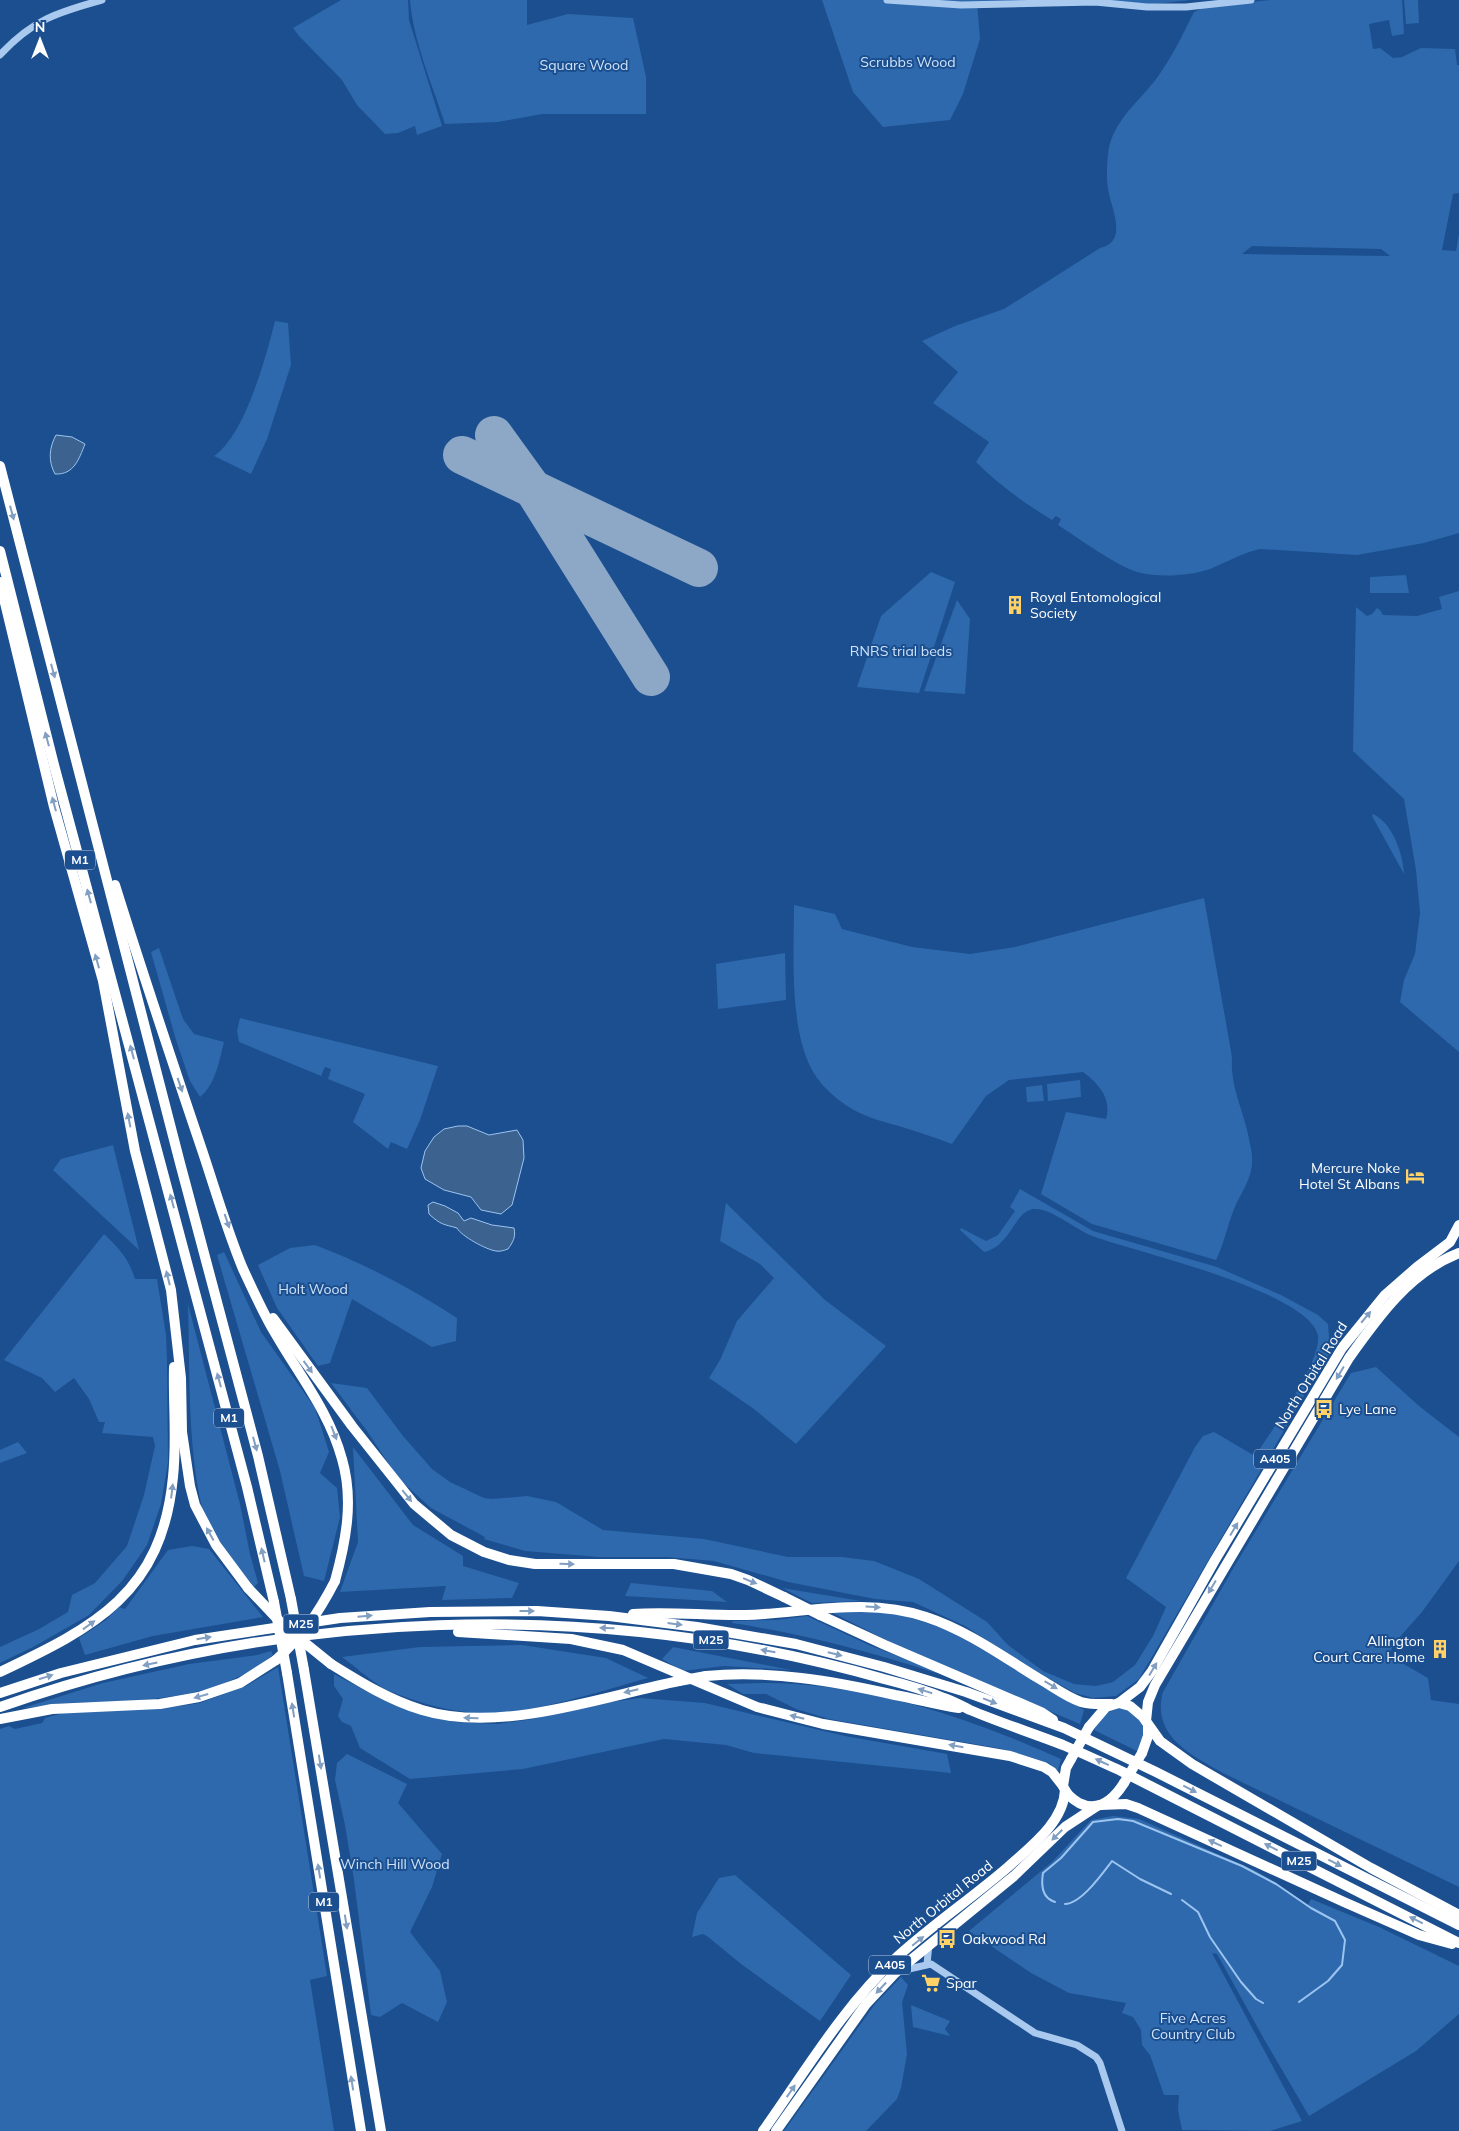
<svg xmlns="http://www.w3.org/2000/svg" width="1459" height="2131" font-family="Mulish,sans-serif">
<rect width="100%" height="100%" fill="#1b4f8f"/>
<g fill="#2e69ad" fill-rule="evenodd">
<path d="M341,0H408L409,20L442,126L417,135L415,126L398,133L385,134L357,105L342,80L299,36L293,28Z"/>
<path d="M410,0H527V25L568,14L633,18L646,77V114H542L498,122L445,124C433,86 413,41 410,0Z"/>
<path d="M822,0H1191L1145,5L977,2L980,39L963,94L950,120L883,127L853,92Z"/>
<path d="M1270,0H1402L1404,34L1392,36L1389,20L1369,24L1373,49L1380,48L1393,58L1402,57L1421,48L1455,49L1457,65H1459V193L1453,194L1442,250L1456,251L1459,234V533L1424,543L1357,555L1260,549C1242,553 1227,562 1210,569C1189,576 1159,578 1137,572C1113,564 1080,539 1058,525L1061,519L1056,516L1052,520C1024,503 999,485 976,462L989,442L933,403L958,372L922,341L955,326L1004,309L1100,248C1129,242 1111,208 1108,189C1106,176 1107,160 1109,147C1117,115 1144,98 1161,72C1174,53 1184,32 1194,12L1205,7ZM1252,246L1381,249L1390,256L1242,254Z"/>
<path d="M1404,0H1418L1419,23L1406,24Z"/>
<path d="M275,321L288,323L291,365L267,439L251,474L214,456C245,435 266,357 275,321Z"/>
<path d="M931,572L955,582L919,693L857,687L881,616Z"/>
<path d="M1406,575L1409,593H1370V577Z"/>
<path d="M1459,591V1052L1400,1002L1404,980L1415,954L1420,913L1416,870L1404,799L1353,751L1356,607L1367,616L1372,614L1377,608L1380,610L1383,615L1417,616L1442,609L1439,597Z"/>
<path d="M957,600L970,619L965,694L924,691Z"/>
<path d="M1373,814C1393,823 1403,855 1404,874L1372,816Z"/>
<path d="M1204,898L1232,1057C1230,1089 1245,1112 1250,1144C1252,1152 1253,1162 1251,1171C1248,1184 1239,1197 1234,1209C1227,1227 1224,1244 1216,1260L1092,1224L1041,1194L1066,1112L1106,1119C1112,1099 1099,1084 1083,1072L1009,1080L986,1096L952,1144C936,1138 919,1132 902,1127C889,1123 875,1120 862,1114C842,1105 820,1087 810,1066C789,1022 794,953 794,905L835,914L842,929L912,947L970,954L1015,947Z"/>
<path d="M159,948L183,1019L194,1034L224,1042C219,1061 216,1084 200,1097L190,1081L176,1040L151,952Z"/>
<path d="M785,953L786,1000L718,1009L716,964Z"/>
<path d="M240,1018L438,1066L420,1120L407,1149L391,1142L388,1149L353,1122L365,1094L328,1079L331,1069L325,1067L321,1076L239,1042L237,1031Z"/>
<path d="M1080,1080L1081,1097L1048,1101L1047,1084Z"/>
<path d="M1042,1085L1044,1101L1027,1102L1026,1087Z"/>
<path d="M113,1145L139,1250L53,1170L61,1159Z"/>
<path d="M1020,1189L1093,1231L1217,1267L1281,1295L1318,1315L1328,1324L1330,1351L1324,1367L1308,1384L1303,1398L1139,1679L1116,1696L1093,1698L1075,1693L1025,1665L965,1626L913,1602L875,1599L788,1582L714,1561L667,1557H599L525,1551L484,1539L485,1537L431,1508L398,1478L367,1431L331,1383L367,1388L403,1436L432,1469L450,1482L484,1498L492,1499L527,1496L556,1502L603,1530L704,1539L788,1557H842L874,1561L919,1579L987,1622L1008,1645L1043,1671L1074,1684L1096,1686L1113,1682L1135,1665L1153,1636L1166,1607L1126,1578L1195,1447L1203,1436L1214,1432L1255,1456C1270,1433 1321,1363 1318,1336C1311,1292 1136,1252 1095,1237C1077,1231 1051,1207 1033,1209C1014,1212 1011,1246 984,1252L960,1230L961,1228L986,1241L998,1235L1015,1211L1010,1207Z"/>
<path d="M726,1203L825,1300L886,1346L796,1444L754,1409L709,1378L720,1360L737,1321L774,1278L760,1264L720,1241Z"/>
<path d="M104,1234C119,1248 129,1259 135,1279H157L166,1335L167,1363L168,1462L161,1504L147,1545L123,1580L89,1615L35,1646L0,1663V1647L39,1629L68,1612L72,1595L95,1583L127,1546L144,1495L155,1446L153,1437L102,1433L105,1422H99L89,1399L74,1378L55,1392L42,1378L4,1360Z"/>
<path d="M315,1245C366,1264 412,1289 457,1318L456,1341L432,1347L352,1299L330,1363L318,1366L277,1308L258,1265L290,1248Z"/>
<path d="M224,1252L261,1332L315,1408L329,1452L320,1473L337,1488L340,1517L324,1581L304,1576L280,1471L217,1255Z"/>
<path d="M188,1304L240,1504L250,1554L258,1583L254,1587C238,1568 208,1532 202,1508C187,1442 190,1371 188,1304Z"/>
<path d="M1376,1367L1419,1406L1459,1437V1561L1422,1612L1398,1639L1388,1655L1428,1678L1431,1700L1459,1704V1887L1223,1773C1191,1755 1151,1736 1163,1692L1234,1567L1351,1373Z"/>
<path d="M18,1442L27,1453L0,1463V1450Z"/>
<path d="M353,1447L413,1525L463,1556V1566L519,1583L512,1598L442,1600L446,1586L340,1592L358,1542Z"/>
<path d="M192,1546L209,1549L263,1617L153,1636L85,1655L79,1638L106,1620L119,1607L125,1609L168,1550Z"/>
<path d="M631,1583L712,1591L727,1602L625,1596Z"/>
<path d="M782,1588L861,1601L812,1603Z"/>
<path d="M827,1610L890,1611L951,1631L1084,1710L1080,1724L910,1652Z"/>
<path d="M807,1616L869,1645L936,1671V1673C867,1651 804,1634 732,1623L733,1621L776,1620Z"/>
<path d="M522,1645L606,1658L648,1678C600,1691 545,1710 496,1713C461,1715 424,1705 392,1692C376,1686 356,1667 342,1657L420,1647Z"/>
<path d="M673,1647L791,1670L724,1666L682,1671L662,1659Z"/>
<path d="M271,1651L273,1655C214,1703 140,1700 68,1703C53,1703 36,1708 23,1708L103,1683L189,1664L257,1655Z"/>
<path d="M278,1667L327,1976L310,1980L334,2131H0V1729L9,1726L15,1729L42,1723L45,1718L67,1712L159,1709L200,1703L246,1686Z"/>
<path d="M334,1674L385,1701L412,1712L453,1722L497,1724L527,1720L611,1702L640,1698L705,1703L845,1736L947,1754L951,1773L754,1753L726,1745L664,1739L523,1769L410,1779L360,1748L351,1726L342,1722L338,1716L343,1699L334,1686Z"/>
<path d="M763,1683C866,1683 968,1717 1061,1759L1058,1771L1049,1763L1003,1749L829,1719L796,1709L766,1694H743L727,1684Z"/>
<path d="M1119,1708C1130,1709 1145,1718 1144,1731C1144,1738 1141,1746 1139,1752L1094,1730L1104,1714Z"/>
<path d="M347,1754L407,1784L398,1803L442,1854L432,1887L410,1932L440,1971L447,2002L438,2022L402,2003L380,2017L371,2015L354,1880L345,1825L335,1780L337,1763Z"/>
<path d="M1113,1816L1139,1819L1254,1870L1275,1882L1308,1905L1311,1899L1379,1927L1459,1966V2014L1416,2051L1309,2116L1264,2039L1217,1954L1212,1953L1302,2121L1270,2131L1182,2130L1178,2110L1179,2095H1164L1150,2055L1142,2045L1141,2030L1133,2017L1122,2013L1126,2003L1069,1993L1031,1973L969,1931L1052,1862L1091,1820Z"/>
<path d="M735,1875L851,1975L820,2021L741,1964L707,1936L703,1934L692,1937L697,1913L719,1878Z"/>
<path d="M901,1977L908,1985L902,2002L907,2054L901,2088L897,2099L866,2131H784L875,2004Z"/>
<path d="M911,2005L950,2021L945,2029L950,2036L913,2027Z"/>
</g>
<g fill="#3c6290" stroke="#9cc4f0">
<path d="M56,435L72,437L85,444C79,459 74,475 55,474C48,461 49,448 56,435Z"/>
<path d="M458,1126H467L489,1135L517,1130L523,1140L524,1158L512,1205L501,1214L481,1210L471,1197L444,1190L425,1179L421,1168L425,1151L434,1137L444,1129Z"/>
<path d="M433,1202L445,1206L458,1213L464,1221L471,1218L492,1225L514,1228C516,1237 513,1242 508,1249C505,1250 500,1252 496,1251C487,1250 461,1236 457,1228C443,1224 441,1225 429,1214L428,1205Z"/>
</g>
<g fill="none" stroke-linecap="round" stroke-linejoin="round">
<g stroke="#9cc4f0" stroke-width="2">
<path d="M1182,1900L1198,1912L1210,1937L1241,1982L1256,1999L1263,2003"/>
<path d="M1055,1902C1042,1898 1041,1885 1043,1873L1061,1858L1093,1822L1118,1819L1133,1821L1242,1866L1276,1884L1311,1908L1335,1921L1345,1940L1342,1965L1328,1981L1299,2002"/>
<path d="M1065,1904C1081,1904 1102,1874 1112,1861L1140,1879L1171,1894"/>
</g>
<g stroke="#8da7c7" stroke-width="38">
<path d="M494,435L533,489L651,677"/>
<path d="M462,455L699,568"/>
</g>
<g stroke="#a9c9ee" stroke-width="7">
<path d="M887,0L961,5L1095,2L1147,7H1186L1251,0"/>
<path d="M0,55C32,20 58,12 102,0"/>
<path d="M927,1964L929,1944"/>
<path d="M900,1971L931,1964L1035,2033L1077,2045L1096,2057L1100,2063L1122,2131"/>
</g>
<g stroke="#fff" stroke-width="10">
<path d="M0,466L180,1163L258,1456L291,1599"/>
<path d="M0,551L54,765L247,1487L274,1602"/>
<path d="M0,582L54,807L103,981L135,1151L171,1290L181,1378L182,1432L190,1486L195,1505L216,1545L248,1588"/>
<path d="M115,885C142,972 171,1058 200,1144C214,1185 226,1228 243,1269C253,1290 263,1313 275,1333C299,1375 329,1411 342,1459C354,1500 346,1541 335,1581"/>
<path d="M273,1318L352,1426L414,1504L451,1535L484,1552L509,1560L535,1564H674L731,1574L748,1580L784,1597"/>
<path d="M633,1614C670,1611 708,1616 746,1615C806,1613 866,1597 926,1617C966,1630 1002,1656 1038,1678C1052,1686 1066,1697 1081,1702C1091,1705 1101,1704 1111,1704"/>
<path d="M820,1615L885,1645L1041,1712L1053,1720"/>
<path d="M458,1632L571,1639L623,1650L757,1707L823,1724L1010,1756L1044,1767L1052,1772L1063,1786"/>
<path d="M331,1664C360,1682 389,1700 422,1710C500,1734 600,1697 679,1681"/>
<path d="M304,1670L381,2131"/>
<path d="M0,1672C95,1627 162,1593 173,1477C177,1440 173,1403 174,1367"/>
<path d="M287,1673L361,2131"/>
<path d="M706,1676C770,1670 833,1681 895,1695C917,1699 938,1705 959,1708"/>
<path d="M0,1693L61,1673L195,1640L340,1618L430,1612L537,1611L609,1616L697,1627L796,1644L884,1667L966,1692L1064,1728L1156,1772L1459,1925"/>
<path d="M1119,1703L1140,1687L1152,1671L1215,1560L1342,1348L1385,1295L1417,1267L1450,1242L1459,1225"/>
<path d="M0,1707C281,1608 597,1597 884,1679C904,1684 925,1690 944,1698C953,1701 962,1706 970,1710C1001,1723 1032,1733 1063,1745C1082,1753 1101,1762 1121,1771L1459,1943"/>
<path d="M0,1719L52,1709L160,1704L199,1697L240,1683L276,1660"/>
<path d="M1146,1721L1148,1702L1155,1685L1349,1358C1378,1317 1410,1272 1459,1253"/>
<path d="M1089,1727L1106,1707L1119,1703L1130,1706L1143,1717L1160,1741L1192,1764L1371,1868L1459,1915"/>
<path d="M1142,1753L1148,1736V1725"/>
<path d="M1071,1759L1066,1768L1063,1786C1066,1794 1072,1799 1079,1803C1099,1813 1114,1799 1124,1783"/>
<path d="M1100,1805L1126,1804L1138,1808L1344,1902L1419,1935L1452,1944"/>
<path d="M763,2131C805,2072 843,2007 897,1957C932,1925 972,1898 1008,1867C1030,1847 1064,1822 1065,1790"/>
<path d="M776,2131L866,2004L895,1973L1014,1876L1065,1827L1097,1806"/>
</g>
<g stroke="#fff" stroke-width="10">
<path d="M248,1588L284,1626L331,1664"/>
<path d="M784,1597L820,1615"/>
<path d="M291,1599L304,1670"/>
<path d="M274,1602L287,1673"/>
<path d="M276,1660C303,1635 318,1614 335,1581"/>
<path d="M679,1681L706,1676"/>
<path d="M1071,1759L1089,1727"/>
<path d="M1124,1783L1142,1753"/>
</g>
</g>
<defs><path id="oneway-solid" d="M-6-.8H1V-3.2L6.5 0L1 3.2V.8H-6Z" transform="scale(1.25)"/></defs>
<g fill="#829ec1">
<use href="#oneway-solid" transform="translate(12 513) rotate(75)"/>
<use href="#oneway-solid" transform="translate(53 671) rotate(75)"/>
<use href="#oneway-solid" transform="translate(47 739) rotate(-105)"/>
<use href="#oneway-solid" transform="translate(54 804) rotate(-105)"/>
<use href="#oneway-solid" transform="translate(89 896) rotate(-105)"/>
<use href="#oneway-solid" transform="translate(97 961) rotate(-106)"/>
<use href="#oneway-solid" transform="translate(132 1052) rotate(-105)"/>
<use href="#oneway-solid" transform="translate(180 1085) rotate(71)"/>
<use href="#oneway-solid" transform="translate(129 1120) rotate(-101)"/>
<use href="#oneway-solid" transform="translate(172 1201) rotate(-105)"/>
<use href="#oneway-solid" transform="translate(227 1221) rotate(71)"/>
<use href="#oneway-solid" transform="translate(168 1278) rotate(-104)"/>
<use href="#oneway-solid" transform="translate(1366 1317) rotate(-50)"/>
<use href="#oneway-solid" transform="translate(308 1367) rotate(54)"/>
<use href="#oneway-solid" transform="translate(1340 1373) rotate(121)"/>
<use href="#oneway-solid" transform="translate(219 1380) rotate(-105)"/>
<use href="#oneway-solid" transform="translate(334 1433) rotate(69)"/>
<use href="#oneway-solid" transform="translate(255 1444) rotate(75)"/>
<use href="#oneway-solid" transform="translate(172 1491) rotate(-83)"/>
<use href="#oneway-solid" transform="translate(407 1496) rotate(51)"/>
<use href="#oneway-solid" transform="translate(1234 1529) rotate(-59)"/>
<use href="#oneway-solid" transform="translate(210 1534) rotate(-119)"/>
<use href="#oneway-solid" transform="translate(263 1555) rotate(-103)"/>
<use href="#oneway-solid" transform="translate(567 1564) rotate(1)"/>
<use href="#oneway-solid" transform="translate(750 1581) rotate(22)"/>
<use href="#oneway-solid" transform="translate(1212 1587) rotate(121)"/>
<use href="#oneway-solid" transform="translate(873 1607) rotate(3)"/>
<use href="#oneway-solid" transform="translate(527 1611)"/>
<use href="#oneway-solid" transform="translate(365 1616) rotate(-5)"/>
<use href="#oneway-solid" transform="translate(675 1624) rotate(7)"/>
<use href="#oneway-solid" transform="translate(89 1625) rotate(-36)"/>
<use href="#oneway-solid" transform="translate(607 1628) rotate(-178)"/>
<use href="#oneway-solid" transform="translate(204 1638) rotate(-9)"/>
<use href="#oneway-solid" transform="translate(768 1651) rotate(-170)"/>
<use href="#oneway-solid" transform="translate(835 1654) rotate(14)"/>
<use href="#oneway-solid" transform="translate(150 1664) rotate(168)"/>
<use href="#oneway-solid" transform="translate(1153 1669) rotate(-59)"/>
<use href="#oneway-solid" transform="translate(46 1677) rotate(-18)"/>
<use href="#oneway-solid" transform="translate(1051 1685) rotate(31)"/>
<use href="#oneway-solid" transform="translate(631 1691) rotate(167)"/>
<use href="#oneway-solid" transform="translate(925 1691) rotate(-163)"/>
<use href="#oneway-solid" transform="translate(201 1696) rotate(164)"/>
<use href="#oneway-solid" transform="translate(990 1701) rotate(21)"/>
<use href="#oneway-solid" transform="translate(293 1710) rotate(-99)"/>
<use href="#oneway-solid" transform="translate(797 1717) rotate(-166)"/>
<use href="#oneway-solid" transform="translate(471 1718) rotate(-178)"/>
<use href="#oneway-solid" transform="translate(956 1746) rotate(-170)"/>
<use href="#oneway-solid" transform="translate(320 1762) rotate(81)"/>
<use href="#oneway-solid" transform="translate(1102 1762) rotate(-155)"/>
<use href="#oneway-solid" transform="translate(1190 1789) rotate(27)"/>
<use href="#oneway-solid" transform="translate(1057 1835) rotate(135)"/>
<use href="#oneway-solid" transform="translate(1215 1843) rotate(-155)"/>
<use href="#oneway-solid" transform="translate(1271 1847) rotate(-153)"/>
<use href="#oneway-solid" transform="translate(1335 1863) rotate(27)"/>
<use href="#oneway-solid" transform="translate(319 1871) rotate(-99)"/>
<use href="#oneway-solid" transform="translate(1416 1920) rotate(-154)"/>
<use href="#oneway-solid" transform="translate(346 1922) rotate(81)"/>
<use href="#oneway-solid" transform="translate(918 1941) rotate(-39)"/>
<use href="#oneway-solid" transform="translate(881 1988) rotate(133)"/>
<use href="#oneway-solid" transform="translate(352 2083) rotate(-99)"/>
<use href="#oneway-solid" transform="translate(791 2091) rotate(-55)"/>
</g>
<defs>
<g id="building-bare" transform="scale(1.5)"><path d="M-4-6H4V6H1V3H-1V6H-4ZM-2.5-4.3h1.7v1.8h-1.7ZM.8-4.3h1.7v1.8H.8ZM-2.5-1h1.7V.8h-1.7ZM.8-1h1.7V.8H.8Z" fill="#ffd166" stroke="#1b4f8f" stroke-width="2.5" paint-order="stroke"/></g>
<g id="hotel-bare" transform="scale(1.5)"><path d="M-6-4.5h1.5V1H6V5H4.5V3h-9V5H-6ZM-4 0a1.8 1.8 0 1 1 3.6 0ZM.5 0V-2.5h3Q6-2.5 6 0Z" fill="#ffd166" stroke="#1b4f8f" stroke-width="2.5" paint-order="stroke"/></g>
<g id="bus-bare" transform="scale(1.5)"><path d="M-5-6H5V4H4V6H2V4H-2V6H-4V4H-5ZM-3.5-4V0h7V-4ZM-3.5 1.2v1.5H-2V1.2ZM2 1.2v1.5H3.5V1.2Z" fill="#ffd166" stroke="#1b4f8f" stroke-width="2.5" paint-order="stroke"/></g>
<g id="supermarket-bare" transform="scale(1.5)"><path d="M-6-5.5h2.5l.6 2H6L4.5 2H-2.5L-4.4-4H-6ZM-1.5 3.2a1.3 1.3 0 1 0 .1 0ZM3 3.2a1.3 1.3 0 1 0 .1 0Z" fill="#ffd166" stroke="#1b4f8f" stroke-width="2.5" paint-order="stroke"/></g>
</defs>
<g fill-rule="evenodd">
<use href="#building-bare" x="1015" y="605"/>
<use href="#hotel-bare" x="1415" y="1176"/>
<use href="#bus-bare" x="1324" y="1409"/>
<use href="#building-bare" x="1440" y="1649"/>
<use href="#bus-bare" x="947" y="1939"/>
<use href="#supermarket-bare" x="931" y="1983"/>
</g>
<g text-anchor="middle" stroke-width="4" stroke-linejoin="round" paint-order="stroke">
<g fill="#1b4f8f" stroke="#bbcadd" stroke-width="1">
<rect x="65" y="850.5" width="30" height="19" rx="4"/>
<rect x="214" y="1408.5" width="30" height="19" rx="4"/>
<rect x="1254" y="1449.5" width="42" height="19" rx="4"/>
<rect x="283.5" y="1614.5" width="35" height="19" rx="4"/>
<rect x="693.5" y="1630.5" width="35" height="19" rx="4"/>
<rect x="1281.5" y="1851.5" width="35" height="19" rx="4"/>
<rect x="309" y="1892.5" width="30" height="19" rx="4"/>
<rect x="869" y="1955.5" width="42" height="19" rx="4"/>
</g>
<g font-size="12" font-weight="bold" fill="#fff">
<text x="80" y="864">M1</text>
<text x="229" y="1422">M1</text>
<text x="1275" y="1463">A405</text>
<text x="301" y="1628">M25</text>
<text x="711" y="1644">M25</text>
<text x="1299" y="1865">M25</text>
<text x="324" y="1906">M1</text>
<text x="890" y="1969">A405</text>
</g>
<g font-size="14" fill="#cfe3fa" stroke="#1b4f8f">
<text x="908" y="67">Scrubbs Wood</text>
<text x="584" y="70">Square Wood</text>
<text x="901" y="656">RNRS trial beds</text>
<text x="313" y="1294">Holt Wood</text>
<text x="395" y="1869">Winch Hill Wood</text>
<text x="1193" y="2023">Five Acres<tspan x="1193" dy="16">Country Club</tspan></text>
</g>
<g font-size="14" fill="#fff" stroke="#1b4f8f" text-anchor="start">
<text x="1030" y="602">Royal Entomological<tspan x="1030" dy="16">Society</tspan></text>
<text x="1400" y="1173" text-anchor="end">Mercure Noke<tspan x="1400" dy="16">Hotel St Albans</tspan></text>
<text x="1339" y="1414">Lye Lane</text>
<text x="1425" y="1646" text-anchor="end">Allington<tspan x="1425" dy="16">Court Care Home</tspan></text>
<text x="962" y="1944">Oakwood Rd</text>
<text x="946" y="1988">Spar</text>
</g>
<g font-size="14" fill="#fff" stroke="#1b4f8f">
<text transform="translate(1311 1375) rotate(-58)" y="5">North Orbital Road</text>
<text transform="translate(943 1902) rotate(-39)" y="5">North Orbital Road</text>
</g>
</g>
<g transform="translate(40 40)" stroke="#1b4f8f" stroke-width="4" paint-order="stroke">
<path d="M0-4L9 19L0 12L-9 19Z" fill="#ffffff"/>
<text y="-8" font-size="14" font-weight="bold" text-anchor="middle" fill="#ffffff">N</text>
</g>
</svg>
